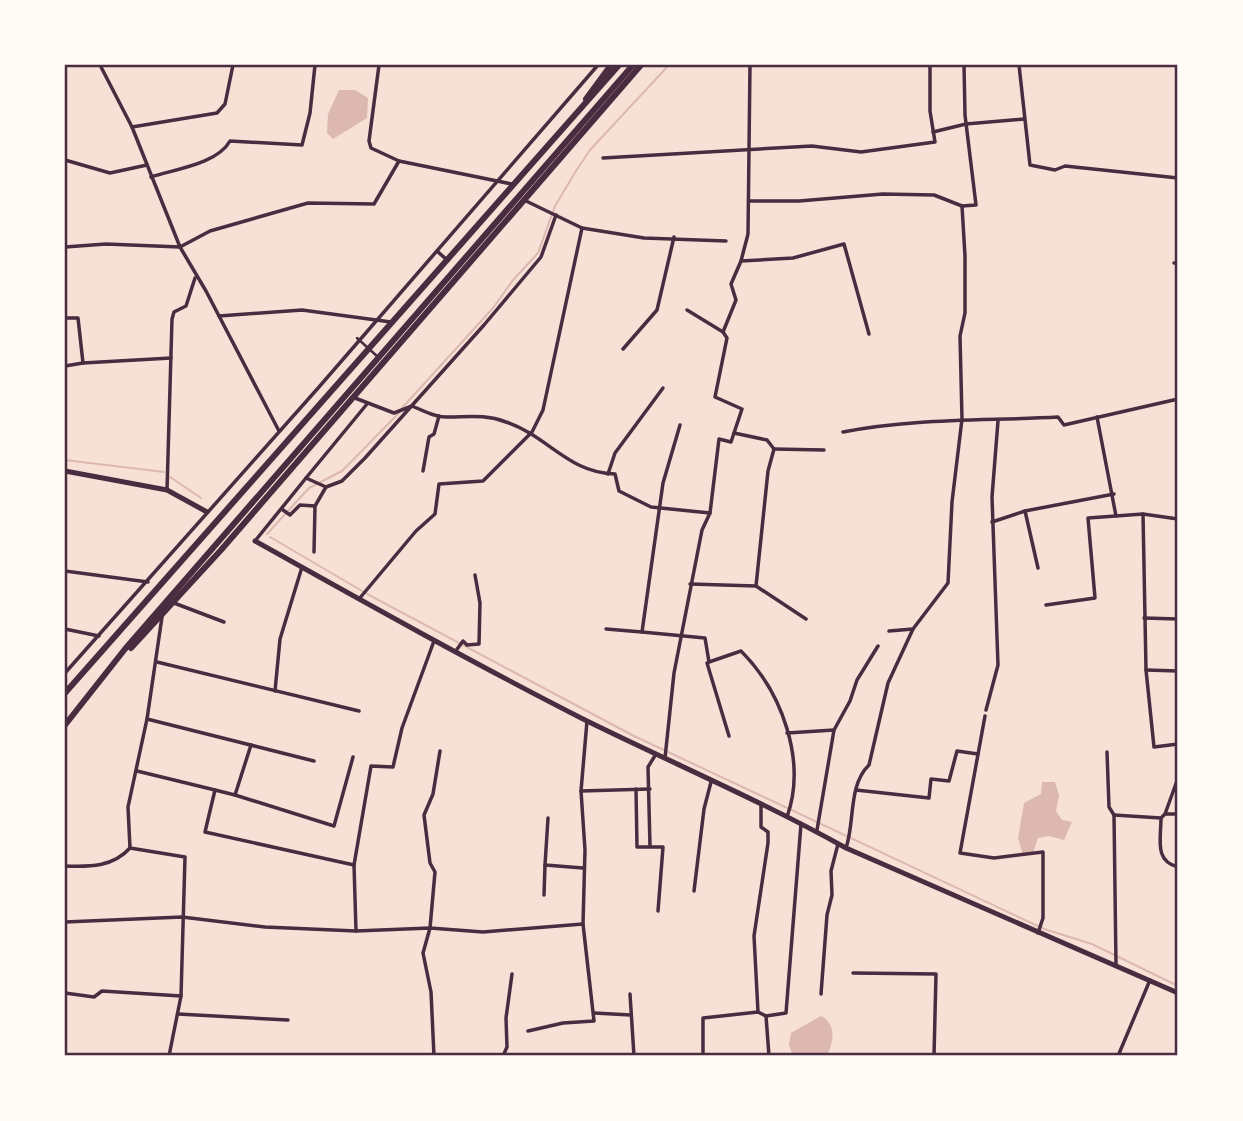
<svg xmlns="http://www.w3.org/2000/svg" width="1243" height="1121" font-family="Overpass,sans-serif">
<rect width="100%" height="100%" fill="#f7e1d7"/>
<g fill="#dcb8b0">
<path d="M339,90H355L368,98L367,118L333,139L327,133L328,114Z"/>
<path d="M1042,782H1055L1059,795L1056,811L1062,820L1072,822L1064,840L1049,836L1038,838L1033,853L1023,855L1018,838L1024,803L1041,794Z"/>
<path d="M821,1016C836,1024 834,1040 828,1053L823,1056H793L789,1045L791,1033Z"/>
</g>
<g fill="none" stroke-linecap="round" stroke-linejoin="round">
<g stroke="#dcb8b0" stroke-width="2">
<path d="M402,408L493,308L513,280L538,253L555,206L576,171L590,150L669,65"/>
<path d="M65,460L164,472"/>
<path d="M170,477L201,498"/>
<path d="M267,534L309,488L342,471L399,413"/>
<path d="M270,537L369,595L632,735L1044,929L1092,944L1178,986"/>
</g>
<path stroke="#4a2c40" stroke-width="2.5" d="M357,338L378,357"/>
<g stroke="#4a2c40" stroke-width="3.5">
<path d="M100,65L132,127L180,247L206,291L279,431"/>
<path d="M379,65L369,141L371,148L399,161L512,184"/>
<path d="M1019,65L1030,165L1055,170L1065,166L1178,178"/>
<path d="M132,127L217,113L225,104L233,65"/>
<path d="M933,132L966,124L1024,119"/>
<path d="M603,158L812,146L861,152L935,142L930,111V65"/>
<path d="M65,160L110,173L147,165"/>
<path d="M151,177C176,169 217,164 230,141L302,145L310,113L315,65"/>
<path d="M749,201H799L883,194L934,195L962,206L976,205L965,115L964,65"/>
<path d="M582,228L644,238L726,241"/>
<path d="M65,247L106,244L180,247L210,231L308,203L374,204L399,161"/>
<path d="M437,251L447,260"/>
<path d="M741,261L793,258L844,244L869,334"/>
<path d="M1174,263H1178"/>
<path d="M687,310L723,332"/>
<path d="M219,316L302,310L391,322"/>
<path d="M65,318H78L83,363L171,358"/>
<path d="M623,349L657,310L674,237"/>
<path d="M65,366L83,363"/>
<path d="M355,398L394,413L412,406C422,410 436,418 448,417C468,417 485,414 506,422C548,436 568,473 615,474L619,491L651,507L710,513"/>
<path d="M367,404L306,478L326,487L342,481L365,458L484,325L541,257L556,215"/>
<path d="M1097,417L1116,516"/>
<path d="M680,425L663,483L642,632L705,638L709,662L707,663L729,736"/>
<path d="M843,432C914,418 986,421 1058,417L1064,425L1178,399"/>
<path d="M734,433L767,440L774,449L768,471L756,586"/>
<path d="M774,449L824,450"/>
<path d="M423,471L429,437L434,434L439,416"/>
<path d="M608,474L615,453L663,388"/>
<path d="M167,490L172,319L174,312L186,306L195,278"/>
<path d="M283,510L290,515L300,505L315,506L326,487"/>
<path d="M1025,511L1038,568"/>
<path d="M1143,514L1146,670L1154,747L1178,744"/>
<path d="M992,522L1025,511L1114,494"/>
<path d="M255,541L306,478"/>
<path d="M314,552L315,506"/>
<path d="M65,571L148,582"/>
<path d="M690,584L756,586L806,619"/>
<path d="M359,599L416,531L435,514L439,484L483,481L532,432L543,410L582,228L524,200"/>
<path d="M174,603L224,622"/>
<path d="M1046,605L1095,598L1088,518L1143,514L1178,519"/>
<path d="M162,617L147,719L128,807L130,848L185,857L181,996L169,1056"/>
<path d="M1144,618L1178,619"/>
<path d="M65,629L99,636"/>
<path d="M606,629L642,632"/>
<path d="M889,631L913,629"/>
<path d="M455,652L463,641L467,645L479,644L480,603L475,575"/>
<path d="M157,662L359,711"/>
<path d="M709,662L741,651C782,692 807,761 787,817"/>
<path d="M1146,670L1178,671"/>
<path d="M65,673L319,387L598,65"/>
<path d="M275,691L280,639L302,567"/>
<path d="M986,710L998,665L992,497L998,421"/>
<path d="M985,716L960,853L994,858L1043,852V918L1038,933"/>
<path d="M147,719L314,761"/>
<path d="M787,733L834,730"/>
<path d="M251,745L235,795L215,790L205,832L354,865"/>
<path d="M1107,752L1109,807L1114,815L1116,965"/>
<path d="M665,758L674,673L702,530L710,513L719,439L731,442L742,409L715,397L727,338L723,332L736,300L731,284L741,261L748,234L750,65"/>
<path d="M137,771L215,790"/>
<path d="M1178,778L1165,814L1161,818C1161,839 1154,861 1178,867"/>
<path d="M636,789L637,847H663L658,911"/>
<path d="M856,790L929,798L931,779L949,781L957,751L978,754"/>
<path d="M581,791L650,789"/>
<path d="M235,795L334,826L353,757"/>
<path d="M1165,814H1178"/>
<path d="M1114,815L1161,818"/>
<path d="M548,818L545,865L583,868"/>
<path d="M817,830L834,730L850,701L857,680L878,646"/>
<path d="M650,846L648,767L656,754"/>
<path d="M846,848C855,822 848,785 869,765L888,683L913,629L948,583L952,502L962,419L960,336L965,313V256L962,206"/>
<path d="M65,866C90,867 113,867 130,848"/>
<path d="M694,891L704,809L711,782"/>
<path d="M544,895L545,865"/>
<path d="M65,922L182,917L265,927L356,931L430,928L483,932L583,924"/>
<path d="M356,931L354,865L371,766L393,767L402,728L434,641"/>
<path d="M853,973L936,974L934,1056"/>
<path d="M65,993L94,997L102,991L181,996"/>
<path d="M630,994L634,1056"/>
<path d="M821,994L827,915L832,895L831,871L838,844"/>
<path d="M758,1012L754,936L768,843V832L761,827V806"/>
<path d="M594,1013L631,1015"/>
<path d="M178,1014L288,1020"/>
<path d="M766,1016L769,1056"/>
<path d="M528,1031L563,1023L594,1021L583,924L585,850L581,791L587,721"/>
<path d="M434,1056L431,992L423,953L430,928L435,872L430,863L424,815L433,794L440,751"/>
<path d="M503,1056L507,1047L506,1018L512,974"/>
<path d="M703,1056V1018L758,1012L766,1016L786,1013L801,824"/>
<path d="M1118,1056L1150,980"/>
</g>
<g stroke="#4a2c40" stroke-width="5">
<path d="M65,471L167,490L207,512"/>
<path d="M255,541C364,602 473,663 585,720C672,763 762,801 846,848L1178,993"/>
</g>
<path stroke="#4a2c40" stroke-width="6" d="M586,99L611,65"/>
<g stroke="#4a2c40" stroke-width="6">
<path d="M131,648L221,550L641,65"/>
<path d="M65,693L619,65"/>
<path d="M65,725L125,649L633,65"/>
</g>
</g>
<rect width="1243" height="1121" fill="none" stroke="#fffaf5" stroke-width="133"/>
<rect x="66" y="66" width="1110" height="988" fill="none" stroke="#4a2c40" stroke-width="2.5"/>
</svg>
